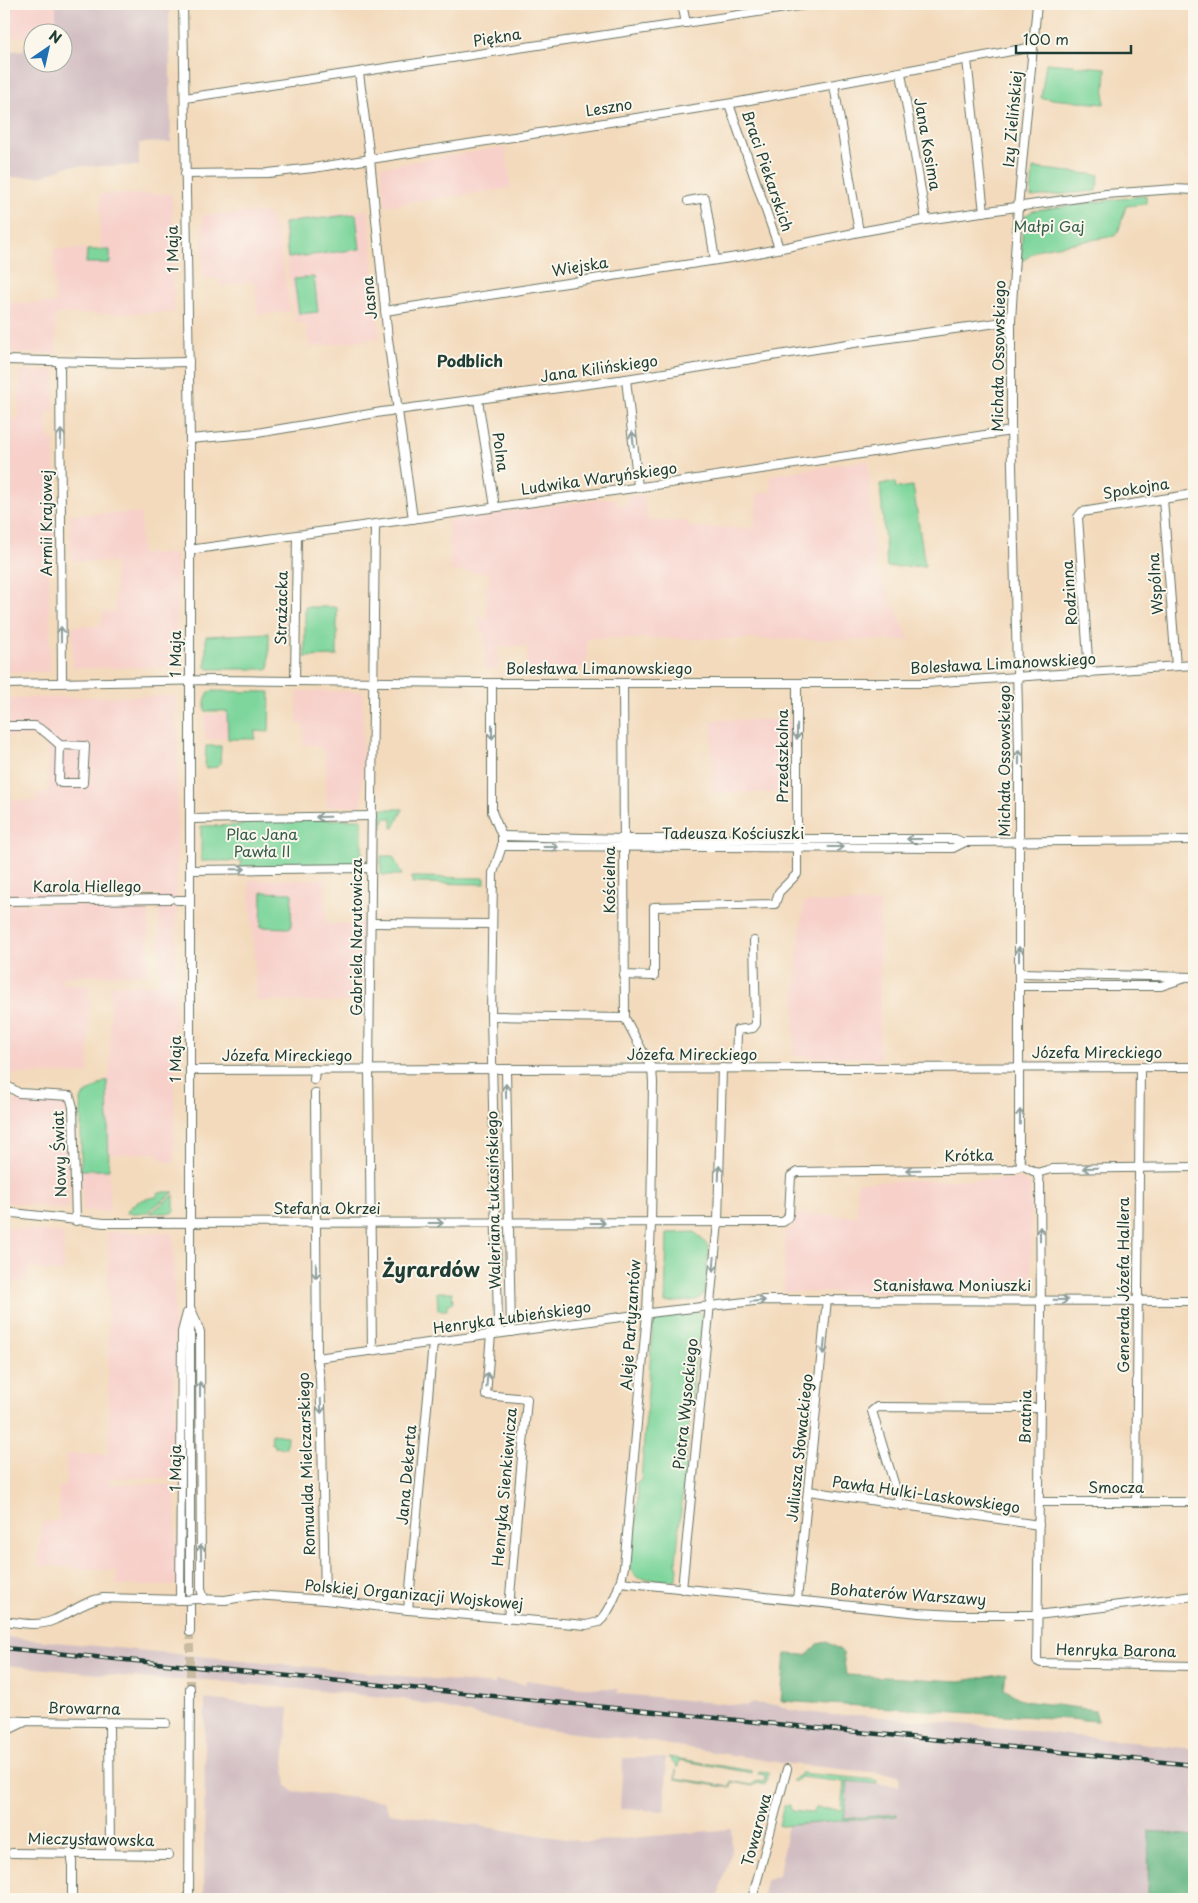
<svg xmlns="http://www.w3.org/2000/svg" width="1198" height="1903" font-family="'Playpen Sans',sans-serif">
<rect width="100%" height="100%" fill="#fbf7ec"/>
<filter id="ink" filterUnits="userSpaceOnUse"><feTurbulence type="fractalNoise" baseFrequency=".02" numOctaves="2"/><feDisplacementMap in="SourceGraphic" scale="10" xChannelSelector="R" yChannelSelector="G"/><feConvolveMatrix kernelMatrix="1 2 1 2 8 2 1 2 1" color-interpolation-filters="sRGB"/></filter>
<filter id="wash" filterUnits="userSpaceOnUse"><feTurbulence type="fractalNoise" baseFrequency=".0096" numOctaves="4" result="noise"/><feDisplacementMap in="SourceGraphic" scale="20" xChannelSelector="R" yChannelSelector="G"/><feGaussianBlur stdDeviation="1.12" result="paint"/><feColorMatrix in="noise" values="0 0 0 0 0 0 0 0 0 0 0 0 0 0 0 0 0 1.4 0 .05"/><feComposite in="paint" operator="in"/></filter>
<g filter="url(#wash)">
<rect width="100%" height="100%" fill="#f3dabc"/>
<g fill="#f7d0ca">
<path d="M4,4H56V32H32V36L28,37H4Z"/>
<path d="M505,147L511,188L385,206L381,167Z"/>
<path d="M100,194H172L174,313L55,314L56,354L4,353V303H55L54,249H100Z"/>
<path d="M368,210L380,338L309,347L306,323L296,324L281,222Z"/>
<path d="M267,212L277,231L291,311L258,315L254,281L221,286V279H203L202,215Z"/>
<path d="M19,371H54V411H47L49,436L54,442L55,553H49L50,672H4V419H19Z"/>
<path d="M868,460L876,569L910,640L587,638V669H527V646H499L498,669H485V635L479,629V617H487L486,584H489V573L451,571L447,520L600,499H616L617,505L628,504V497L643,494L648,521H688V527L754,528L757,497L760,493L772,491L770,475Z"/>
<path d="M141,513V554H176L178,661L174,667L73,668L72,626H97L103,620V612L115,611V562L71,561L70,514Z"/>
<path d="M298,691L363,692L362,806H327L326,754L322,749L313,745H303L304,725L297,724Z"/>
<path d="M176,696L175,727H178V740L174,1162H167L159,1158L158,1153L109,1154L107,1076H110V985L160,984L159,895L6,897L4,858V797H13V800L37,801L38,792H48V740L45,737L6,736L4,739V698Z"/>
<path d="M208,714H227V738L205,739V715Z"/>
<path d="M712,720H791L790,793L712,792Z"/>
<path d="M325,879L326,924L363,923L361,1002L257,1001L249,880Z"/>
<path d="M804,902L880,903V1059L793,1056L797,961Z"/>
<path d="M10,904L141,905L149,909L148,974L62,977V983L90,985L88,1073L9,1074L4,1070V907Z"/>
<path d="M19,1100H58L66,1105L69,1207L66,1209L4,1202V1117L12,1101Z"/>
<path d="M81,1170H109L110,1212L83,1210Z"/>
<path d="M1022,1179L1030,1185L1032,1288L1028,1293L784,1292L785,1230L793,1229L795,1214L857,1216L858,1182Z"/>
<path d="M4,1227L63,1233L64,1273L28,1268L26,1281H4Z"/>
<path d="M108,1232L170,1233L174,1237L175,1478H109L110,1484L175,1485L176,1586L116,1585L117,1571L38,1565L42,1523L59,1520V1487L66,1484V1454H109Z"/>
</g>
<g fill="#d2bec2">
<path d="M56,4H169L171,142L139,143V166H68L44,176L4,178V45L10,51L23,50L24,47L32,46V62H62V32H56Z"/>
<path d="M4,1637L495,1685V1681L525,1684L526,1680L566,1686L618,1689L617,1693L622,1694L747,1706L752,1703L775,1705L787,1708V1710L831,1715H859L1004,1728L1194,1749V1899H762L766,1881L779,1874L788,1824L843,1819L848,1781L899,1786L900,1775L781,1763L640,1740L537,1729L403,1699L206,1680H162L4,1665Z"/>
<path d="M205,1699L289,1708L284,1763L287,1786L293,1791L384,1801L389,1813L587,1842L731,1829L732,1849L717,1899H269V1896L204,1895Z"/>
<path d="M623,1758H665V1766L667,1769L664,1811L620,1809Z"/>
</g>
<g fill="#7ed69c" stroke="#4e8a68">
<path d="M1046,63L1106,68L1104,104L1041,98Z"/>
<path d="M1033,168L1099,175L1097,191L1031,197Z"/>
<path d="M1146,195V204L1126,206L1118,233L1114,236L1040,249C1032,252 1028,259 1021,261L1023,218L1032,211Z"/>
<path d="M356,214L360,249L288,258L284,223Z"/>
<path d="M87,250H110V263H86Z"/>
<path d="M314,277L318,312L299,314L294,279Z"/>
<path d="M895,482L896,488L913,486L925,566L887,567L880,484Z"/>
<path d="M305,607H337V656L305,657Z"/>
<path d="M269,633V669H209L206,667V636Z"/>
<path d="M211,691L270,692L269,732L255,731V739H228L227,711H205V701L208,693Z"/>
<path d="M206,746H221L220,764L218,767L205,768Z"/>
<path d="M382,809H403L394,828H392V818H384L383,828H381Z"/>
<path d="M362,819V866L239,867L243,861H201V826L242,825L247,821Z"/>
<path d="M381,856H393L402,875H381Z"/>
<path d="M412,877L485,878V884L412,883Z"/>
<path d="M262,892L292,893L291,928L261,927Z"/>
<path d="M107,1080L109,1170H81V1100L83,1096Z"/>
<path d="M159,1192H174L146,1213H126C133,1201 144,1199 156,1197Z"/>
<path d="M174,1195V1211L172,1213H150Z"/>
<path d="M695,1232L709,1247L705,1293L697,1300L665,1303L667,1233Z"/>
<path d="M437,1292H452L453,1303L447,1304V1310H438Z"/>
<path d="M698,1311L702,1314L701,1340L697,1343L676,1561L678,1569L676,1579L672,1581L638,1578L630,1570L629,1564L636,1524L638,1494L636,1484L641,1480L653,1324L654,1320L658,1318Z"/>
<path d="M272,1434L287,1436L286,1448L274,1447V1444H271Z"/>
<path d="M668,1757L752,1771V1773L679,1760L678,1768Z"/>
<path d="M676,1770V1778L730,1787L731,1781L751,1785L757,1781L764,1782L765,1775L758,1774L759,1771L769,1772L765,1785L758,1783L753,1786L732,1782L731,1788L675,1779Z"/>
<path d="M801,1773L877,1780V1784L848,1781L844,1819L897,1814V1816L781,1826L779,1825L784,1805H790L791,1811L810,1813H813L814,1809L816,1808L841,1810L844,1782L800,1777L794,1782L792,1779L800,1775Z"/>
</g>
<g fill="#66b784" stroke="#427a5c">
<path d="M827,1642L843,1652L846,1675L960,1681L1006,1674L1004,1689L1024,1701L1095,1710L1098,1721L781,1701L785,1654L808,1655L817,1644Z"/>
<path d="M1149,1831L1194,1836V1899H1148Z"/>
</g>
</g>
<g filter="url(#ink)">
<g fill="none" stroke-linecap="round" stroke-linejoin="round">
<path stroke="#c9bba1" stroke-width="8" stroke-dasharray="8 4" stroke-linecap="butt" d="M190,1688V1632"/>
<g stroke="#697464" stroke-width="10">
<g id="minor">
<path d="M183,4L190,439V1632"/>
<path d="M682,4L686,23"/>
<path d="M967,60L984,212"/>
<path d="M359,73L370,159L388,339L413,519"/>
<path d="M901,73L926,220"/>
<path d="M834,85L859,232"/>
<path d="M185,98L812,4"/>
<path d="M729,104L779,248"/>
<path d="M185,174L268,173L313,168L739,102L1033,47"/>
<path d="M688,201L705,198L715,260"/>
<path d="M385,311L743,256L859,232L926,220L1106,194L1175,189L1194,190"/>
<path d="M4,360L135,363L189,362"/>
<path d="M60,362L62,683"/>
<path d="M626,379L638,487"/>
<path d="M478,400L495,507"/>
<path d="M190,439L257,433L382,412L626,379L854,343L1011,321"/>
<path d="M1163,499L1176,666"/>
<path d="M189,550L670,483L1011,431"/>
<path d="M1089,673L1078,517L1082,512L1194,494"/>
<path d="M295,681L297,535"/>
<path d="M492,683V812L502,836V846L493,873L491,1016L498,1323L501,1333"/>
<path d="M4,684L213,680L480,683H926L1194,665"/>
<path d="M4,726H35L45,732L60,745L85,746L83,783H61L59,782L60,745"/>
<path d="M190,819L372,816"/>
<path d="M502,836L624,839H955L962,842"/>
<path d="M502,846L953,848L965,842L1194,840"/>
<path d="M190,870L371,868"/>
<path d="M177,900H190"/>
<path d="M4,901L170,899"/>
<path d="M371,923L492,924"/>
<path d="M1019,973L1194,977"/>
<path d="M624,975L654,976V907L775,904L779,892L797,874V683"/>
<path d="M1020,986H1161L1182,979"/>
<path d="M491,1016L625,1018"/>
<path d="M736,1068L737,1030L753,1028L756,1024L754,941"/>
<path d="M506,1069L511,1332"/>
<path d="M190,1070L1194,1067"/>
<path d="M314,1080L315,1069"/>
<path d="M4,1084L19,1093L70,1096L73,1107L76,1221"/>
<path d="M315,1093L317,1358L320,1378L322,1434L325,1600"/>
<path d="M1022,1165L1019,1156V751L1011,425V321L1018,207L1037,4"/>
<path d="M1037,1173L1040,1184L1041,1316L1037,1661L1041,1663L1194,1666"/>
<path d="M4,1212L104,1223L783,1222L787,1219L789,1214L791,1176L797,1172L1014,1169L1022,1165L1037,1173L1051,1169L1194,1167"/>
<path d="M192,1311L200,1332L201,1588L204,1600"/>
<path d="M491,1334L486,1395L527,1399L508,1619"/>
<path d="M372,1351L369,1070L375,524"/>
<path d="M317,1358L658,1312L763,1300L1194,1301"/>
<path d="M809,1491L1039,1525"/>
<path d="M1039,1502H1194"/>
<path d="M1136,1502L1140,1067"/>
<path d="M901,1506L872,1411L877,1407L1039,1408"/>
<path d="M620,1582L919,1613L957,1615H1037L1194,1596"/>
<path d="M682,1589L718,1222L722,1068"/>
<path d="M196,1599L225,1600L255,1595L325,1600L408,1610L586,1625L599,1622C611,1612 621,1583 624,1567L647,1313L651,1224L653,1082L652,1069L625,1018L623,683"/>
<path d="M180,1600L182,1332L187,1313"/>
<path d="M797,1600L827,1299"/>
<path d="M408,1610L433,1343"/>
<path d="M4,1621C20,1623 38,1627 54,1620C71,1613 84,1601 103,1598L185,1600"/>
<path d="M4,1720L25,1721"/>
<path d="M109,1723L110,1854"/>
<path d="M4,1732L27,1721L166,1723"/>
<path d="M12,1853L169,1855"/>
<path d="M72,1899V1853"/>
<path d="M189,1899L190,1688"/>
<path d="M752,1899L787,1769"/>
</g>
</g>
<use href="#minor" stroke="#fff" stroke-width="8"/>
<g stroke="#1f3d34" stroke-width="4.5">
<path id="rail" d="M4,1648L1194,1765"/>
</g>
<use href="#rail" stroke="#fbf7ec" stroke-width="2.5" stroke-dasharray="8" stroke-linecap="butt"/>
<g stroke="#697464" stroke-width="10" stroke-linecap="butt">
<path id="minor-bridge" d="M185,1600L196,1599"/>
</g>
<use href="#minor-bridge" stroke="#fff" stroke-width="8"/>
</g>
<defs><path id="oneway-shaft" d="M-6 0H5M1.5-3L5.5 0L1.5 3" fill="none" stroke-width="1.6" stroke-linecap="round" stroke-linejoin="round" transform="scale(1.25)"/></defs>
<g stroke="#8f9e9a">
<use href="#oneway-shaft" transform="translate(61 437) rotate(-90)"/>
<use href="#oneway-shaft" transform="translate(633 439) rotate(-96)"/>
<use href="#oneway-shaft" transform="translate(61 634) rotate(-90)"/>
<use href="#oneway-shaft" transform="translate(492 732) rotate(90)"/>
<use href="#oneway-shaft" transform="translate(797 732) rotate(91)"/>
<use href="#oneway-shaft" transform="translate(1019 757) rotate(-89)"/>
<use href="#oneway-shaft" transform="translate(323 817) rotate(179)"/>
<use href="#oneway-shaft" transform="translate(914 839) rotate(180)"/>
<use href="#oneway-shaft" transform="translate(551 847)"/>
<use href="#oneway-shaft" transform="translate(836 847)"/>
<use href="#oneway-shaft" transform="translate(238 869) rotate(-1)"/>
<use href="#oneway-shaft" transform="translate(1019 954) rotate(-90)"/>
<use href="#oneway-shaft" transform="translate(506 1091) rotate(-91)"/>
<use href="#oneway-shaft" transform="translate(1020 1117) rotate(-89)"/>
<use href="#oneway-shaft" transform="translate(1090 1168) rotate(179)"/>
<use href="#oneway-shaft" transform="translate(913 1170) rotate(179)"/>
<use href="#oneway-shaft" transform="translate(719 1173) rotate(-88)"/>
<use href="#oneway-shaft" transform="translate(436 1223)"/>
<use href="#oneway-shaft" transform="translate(598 1223)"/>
<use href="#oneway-shaft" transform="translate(1040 1234) rotate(-90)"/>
<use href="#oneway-shaft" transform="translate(714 1264) rotate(95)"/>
<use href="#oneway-shaft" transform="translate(316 1271) rotate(89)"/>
<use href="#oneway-shaft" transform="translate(1061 1300) rotate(1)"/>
<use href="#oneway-shaft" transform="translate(758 1301) rotate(-5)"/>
<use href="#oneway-shaft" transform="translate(824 1347) rotate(96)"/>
<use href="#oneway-shaft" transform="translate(487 1380) rotate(-85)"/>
<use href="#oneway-shaft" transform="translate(200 1389) rotate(-90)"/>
<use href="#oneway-shaft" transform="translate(321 1406) rotate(88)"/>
<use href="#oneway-shaft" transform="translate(201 1552) rotate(-91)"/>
</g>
</g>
<g text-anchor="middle" stroke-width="4" stroke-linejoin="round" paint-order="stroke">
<g font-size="15" fill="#1f3d34" stroke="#fbf7ec">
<text transform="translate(497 38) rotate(-9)" y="5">Piękna</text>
<text transform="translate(609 108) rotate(-9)" y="5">Leszno</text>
<text transform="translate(1013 119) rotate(-85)" y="5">Izy Zielińskiej</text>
<text transform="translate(927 144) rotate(80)" y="5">Jana Kosima</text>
<text transform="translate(767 171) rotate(71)" y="5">Braci Piekarskich</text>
<text transform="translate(173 249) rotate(-91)" y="5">1 Maja</text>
<text transform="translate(580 267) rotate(-9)" y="5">Wiejska</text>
<text transform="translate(370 298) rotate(-96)" y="5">Jasna</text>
<text transform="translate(999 356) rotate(-89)" y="5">Michała Ossowskiego</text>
<text transform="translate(599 369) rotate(-8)" y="5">Jana Kilińskiego</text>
<text transform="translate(500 452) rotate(82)" y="5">Polna</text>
<text transform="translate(599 479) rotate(-8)" y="5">Ludwika Waryńskiego</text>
<text transform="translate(1136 489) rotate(-9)" y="5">Spokojna</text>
<text transform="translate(47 523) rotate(-90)" y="5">Armii Krajowej</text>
<text transform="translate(1156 584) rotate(-94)" y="5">Wspólna</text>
<text transform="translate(1070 593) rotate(-94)" y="5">Rodzinna</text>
<text transform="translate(282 608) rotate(-89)" y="5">Strażacka</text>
<text transform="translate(176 654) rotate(-90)" y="5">1 Maja</text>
<text transform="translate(1003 664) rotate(-3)" y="5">Bolesława Limanowskiego</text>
<text x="599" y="674">Bolesława Limanowskiego</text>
<text transform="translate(783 756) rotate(-90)" y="5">Przedszkolna</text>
<text transform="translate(1005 761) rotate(-90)" y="5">Michała Ossowskiego</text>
<text x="733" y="839">Tadeusza Kościuszki</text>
<text transform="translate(610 880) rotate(-90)" y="5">Kościelna</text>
<text x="87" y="892">Karola Hiellego</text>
<text transform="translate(357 937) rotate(-90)" y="5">Gabriela Narutowicza</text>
<text x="1097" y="1058">Józefa Mireckiego</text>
<text x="692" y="1060">Józefa Mireckiego</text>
<text x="287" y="1061">Józefa Mireckiego</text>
<text transform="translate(176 1059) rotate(-90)" y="5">1 Maja</text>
<text transform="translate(60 1154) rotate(-92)" y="5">Nowy Świat</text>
<text transform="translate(969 1156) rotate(-1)" y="5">Krótka</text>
<text transform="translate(494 1200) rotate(-91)" y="5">Waleriana Łukasińskiego</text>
<text x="327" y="1214">Stefana Okrzei</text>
<text transform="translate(1124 1285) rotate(-90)" y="5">Generała Józefa Hallera</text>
<text x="952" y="1291">Stanisława Moniuszki</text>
<text transform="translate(512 1318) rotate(-8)" y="5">Henryka Łubieńskiego</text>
<text transform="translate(631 1325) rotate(-86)" y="5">Aleje Partyzantów</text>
<text transform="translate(686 1404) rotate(-84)" y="5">Piotra Wysockiego</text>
<text transform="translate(1026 1417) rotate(-89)" y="5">Bratnia</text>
<text transform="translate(800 1448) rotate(-84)" y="5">Juliusza Słowackiego</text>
<text transform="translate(307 1464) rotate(-92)" y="5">Romualda Mielczarskiego</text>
<text transform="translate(176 1468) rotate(-90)" y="5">1 Maja</text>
<text transform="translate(407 1475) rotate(-85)" y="5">Jana Dekerta</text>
<text transform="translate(505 1487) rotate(-85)" y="5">Henryka Sienkiewicza</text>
<text x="1116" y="1493">Smocza</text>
<text transform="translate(926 1495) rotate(8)" y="5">Pawła Hulki-Laskowskiego</text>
<text transform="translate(414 1595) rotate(5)" y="5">Polskiej Organizacji Wojskowej</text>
<text transform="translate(908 1595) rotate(4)" y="5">Bohaterów Warszawy</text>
<text transform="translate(1116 1651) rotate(1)" y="5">Henryka Barona</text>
<text transform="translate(84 1709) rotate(1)" y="5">Browarna</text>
<text transform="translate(757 1830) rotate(-75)" y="5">Towarowa</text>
<text transform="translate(91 1840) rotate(1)" y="5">Mieczysławowska</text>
</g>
<g font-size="15" fill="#325c49" stroke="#fbf7ec">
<text x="1049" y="232">Małpi Gaj</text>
<text x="262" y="840">Plac Jana<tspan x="262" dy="17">Pawła II</tspan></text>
</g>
<g font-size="16" font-weight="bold" fill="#1f3d34" stroke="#fbf7ec">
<text x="470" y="367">Podblich</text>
</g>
<g font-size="20" font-weight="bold" fill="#1f3d34" stroke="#fbf7ec">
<text x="431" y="1277">Żyrardów</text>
</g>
</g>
<rect width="1198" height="1903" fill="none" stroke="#fbf7ec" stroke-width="20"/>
<g transform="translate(48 48) rotate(34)"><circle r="24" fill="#fbf7ec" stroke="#a3ada2"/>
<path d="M0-4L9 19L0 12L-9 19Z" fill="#1f6fb2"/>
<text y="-8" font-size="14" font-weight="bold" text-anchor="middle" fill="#1f3d34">N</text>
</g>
<path d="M1016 45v8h115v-8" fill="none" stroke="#1f3d34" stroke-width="2.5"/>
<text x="1023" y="45" font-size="15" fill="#1f3d34" stroke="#fbf7ec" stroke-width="4" paint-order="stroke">100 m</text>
</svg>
